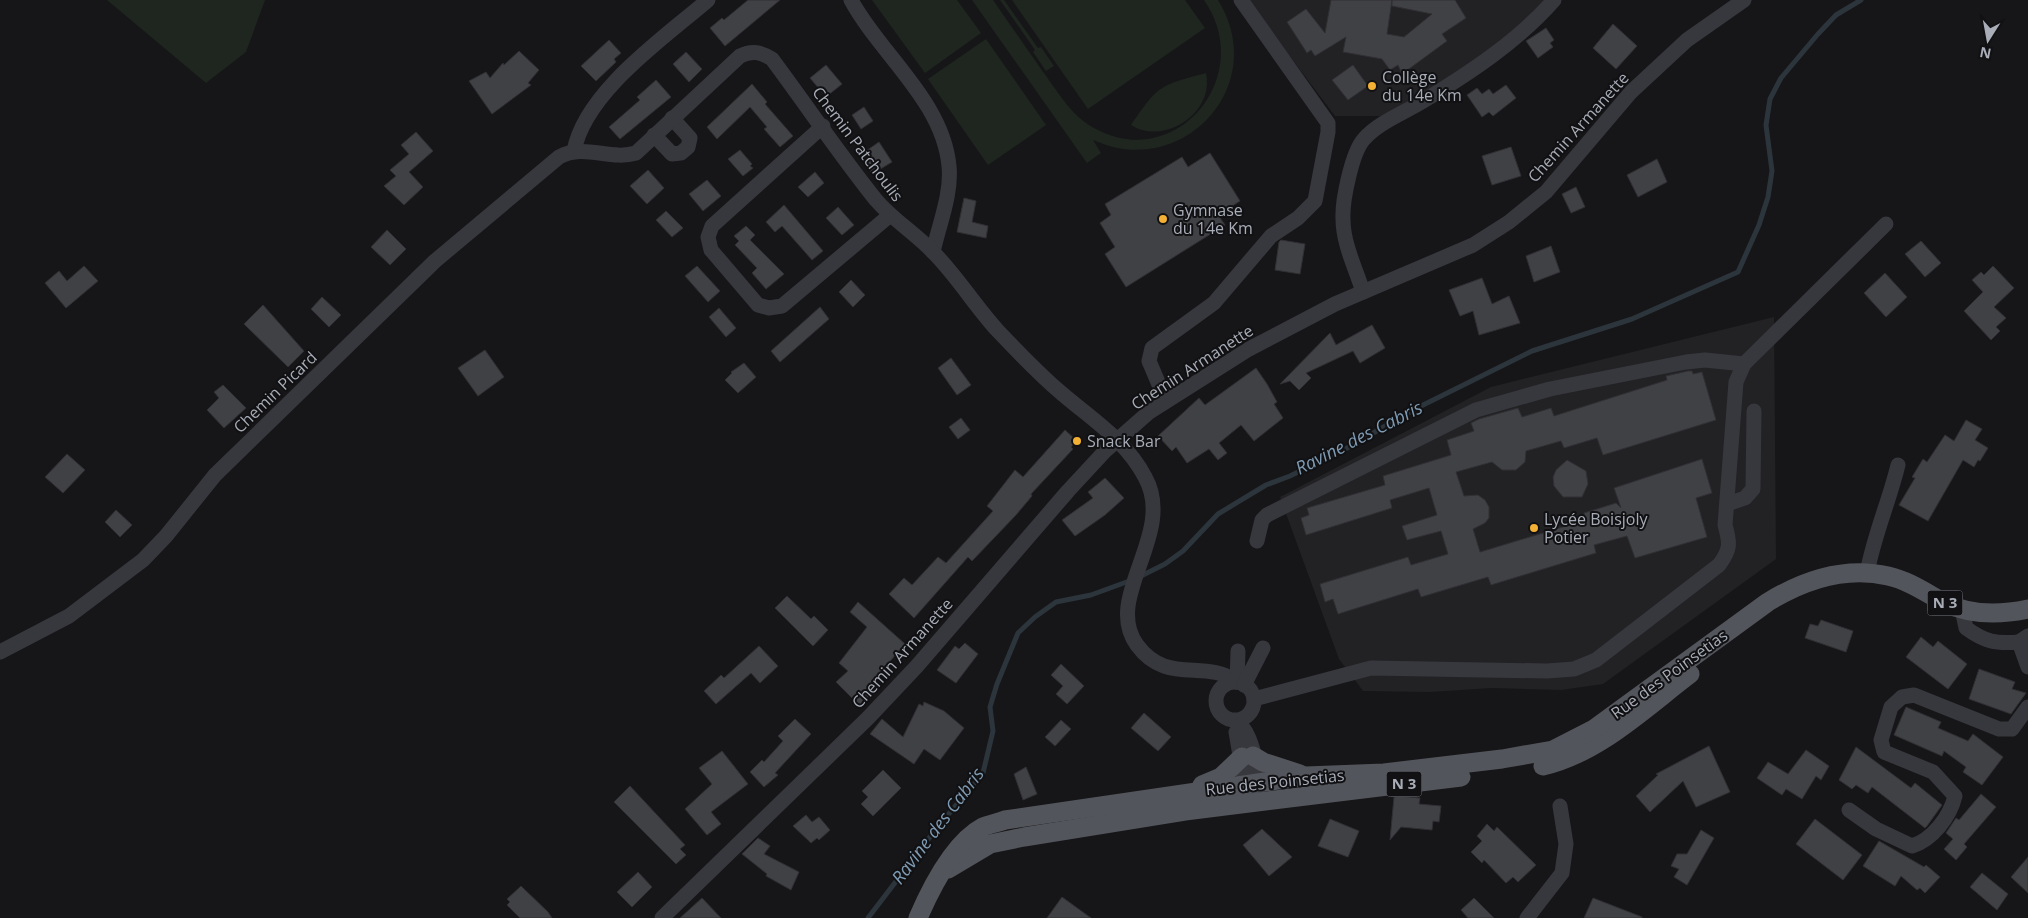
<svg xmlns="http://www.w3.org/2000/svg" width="2028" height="918" font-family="'Open Sans',sans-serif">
<rect width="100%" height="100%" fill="#161618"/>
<g fill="#222225">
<path d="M1247,0H1547L1539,9L1481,57L1385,116H1335Z"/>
<path d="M1774,317L1776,559L1603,684L1561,690L1492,688L1430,692L1363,691L1339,659L1280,497L1491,387Z"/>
</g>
<g fill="#1e261f">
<path d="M107,0H265L246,52L206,83Z"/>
<path d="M872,0H957L981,33L925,73Z"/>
<path d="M972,0H993C1009,23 1025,46 1041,69C1057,90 1070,115 1094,128C1176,174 1257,76 1204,0H1218C1271,85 1183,181 1093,140L1101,153L1087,163Z"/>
<path d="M1000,0H1004L1038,48L1041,47L1054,66L1046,71L1033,52L1035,50Z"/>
<path d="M1012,0H1185L1205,28L1088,109Z"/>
<path d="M986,39L1046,125L988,165L928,79Z"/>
<path d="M1206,73C1215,113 1164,146 1131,125C1159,85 1158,86 1206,73Z"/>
</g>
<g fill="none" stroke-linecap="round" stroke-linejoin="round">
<g stroke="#2c353c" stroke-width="5">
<path d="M1139,577L1165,564L1183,551L1218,514L1266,485L1290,476L1347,448L1415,409L1532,351L1632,319L1738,272L1759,225L1768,197L1772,171L1766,125L1770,99L1781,78L1818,34L1836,15L1861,0"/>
<path d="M868,918L936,829L983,773L993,731L990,707L997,684L1018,633L1035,617L1056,602L1091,595L1132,580"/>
</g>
</g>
<g fill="#404145" stroke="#303034">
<path d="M748,0H780L725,46L710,28L722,18L724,20Z"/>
<path d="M1331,0H1392L1387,34L1404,37L1432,14L1392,6V0H1455L1466,18L1442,34L1447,41L1402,74L1398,65L1390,70L1382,59L1343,52L1346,37L1315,56L1311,50L1307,53L1287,22L1306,9L1325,33Z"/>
<path d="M1613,24L1637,46L1616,69L1593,48Z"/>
<path d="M1546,28L1554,40L1550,43L1553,47L1538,58L1526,41Z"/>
<path d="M609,40L621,53L614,59L616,62L596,81L581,66Z"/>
<path d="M519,51L539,70L528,83L531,85L492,114L469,81L486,72L490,78L503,63L504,65Z"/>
<path d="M686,52L702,69L689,82L673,64Z"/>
<path d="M826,65L842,84L826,97L810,78Z"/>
<path d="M1353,65L1368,86L1348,100L1332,80Z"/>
<path d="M656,80L671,97L620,139L609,127L640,100L637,97Z"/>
<path d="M752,84L767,102L765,104L793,136L780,147L764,129L767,127L750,107L717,139L707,127Z"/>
<path d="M1506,85L1516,98L1493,116L1489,112L1482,117L1467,95L1477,88L1482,94L1489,89L1493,94Z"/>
<path d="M864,107L873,121L861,129L852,115Z"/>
<path d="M416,132L433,151L409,172L423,187L404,205L384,186L396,176L390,170L409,154L401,145Z"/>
<path d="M879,142L892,162L872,174L863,161L870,157L866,151Z"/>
<path d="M1511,147L1521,176L1492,185L1482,156Z"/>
<path d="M740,150L752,164L750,166L753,168L743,176L728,159Z"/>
<path d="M1210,153L1240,201L1218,215L1225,225L1126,287L1105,254L1115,247L1100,223L1111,215L1105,204L1182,157L1188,167Z"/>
<path d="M1657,159L1667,182L1638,197L1627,175Z"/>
<path d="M648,170L664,188L647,204L630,186Z"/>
<path d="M815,172L824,183L808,197L798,187Z"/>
<path d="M707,180L721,196L703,211L689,194Z"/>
<path d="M1576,187L1585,207L1571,213L1562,194Z"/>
<path d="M964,198L976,201L972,222L988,226L986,238L957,232Z"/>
<path d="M784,205L823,251L812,260L782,226L775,232L766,222Z"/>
<path d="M838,207L854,225L842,235L826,218Z"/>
<path d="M666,211L683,228L672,237L656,220Z"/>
<path d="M746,226L755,235L750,240L784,274L766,289L752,273L757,268L735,245L739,241L734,236Z"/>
<path d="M387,230L406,249L390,265L371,247Z"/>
<path d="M1281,240L1305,244L1300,274L1275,270L1279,242Z"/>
<path d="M1921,241L1941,263L1925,277L1905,254Z"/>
<path d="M1551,246L1560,272L1534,282L1526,256Z"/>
<path d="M84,266L98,281L66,308L45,283L59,271L67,281Z"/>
<path d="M697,266L720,291L708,302L685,276Z"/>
<path d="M1993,266L2014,288L1994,307L2006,318L1996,327L2000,331L1991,340L1964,311L1983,292L1972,280L1981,272L1984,275Z"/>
<path d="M1885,273L1907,297L1886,317L1864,293Z"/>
<path d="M1482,278L1492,304L1509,296L1520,323L1479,335L1473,311L1460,316L1449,290Z"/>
<path d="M851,280L865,295L853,307L839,292Z"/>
<path d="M322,297L341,315L329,327L311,309Z"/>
<path d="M263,305L304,351L288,367L244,324Z"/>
<path d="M820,307L829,319L780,362L771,351Z"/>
<path d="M719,308L736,328L726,337L709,317Z"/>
<path d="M1372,325L1385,348L1360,363L1353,351L1306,373L1311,378L1299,390L1290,381L1280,384L1330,333L1336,345Z"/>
<path d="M485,350L504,377L478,396L458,368Z"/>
<path d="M951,358L971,385L957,395L938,368Z"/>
<path d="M744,363L756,377L738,393L725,380L732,373L731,372Z"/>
<path d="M1256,368L1267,384L1277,402L1274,404L1283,418L1254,441L1241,425L1219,443L1227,453L1218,460L1209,449L1187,463L1176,447L1172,451L1158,436L1199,398L1205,405Z"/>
<path d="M1688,371H1692L1693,374L1702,372L1716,420L1603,455L1597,438L1564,448L1561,441L1526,451L1525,462L1516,470H1502L1492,462L1456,472L1464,496L1478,495L1485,500L1489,507V518L1485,523L1473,529L1480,552L1586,520L1584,513L1616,503L1621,508L1614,488L1702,459L1712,493L1696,498L1707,537L1635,558L1627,536L1594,545L1596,553L1491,585L1488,577L1421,597L1418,589L1338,614L1333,599L1325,602L1320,584L1408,557L1411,565L1448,554L1441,531L1407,540L1402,526L1437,515L1429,488L1390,500L1392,508L1306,535L1301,518L1309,515L1307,508L1385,485L1383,476L1451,455L1447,440L1474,431L1471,423L1479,419L1518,408L1522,417L1551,408L1554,416L1667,380L1666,376Z"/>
<path d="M223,385L246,408L224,428L207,410L219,398L214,392Z"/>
<path d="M961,418L970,430L958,439L949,427Z"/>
<path d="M1966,420L1982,429L1975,440L1988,448L1980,461L1978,460L1974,467L1963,460L1928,521L1899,505L1915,478L1912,477L1923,459L1927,462L1945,435L1954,441Z"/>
<path d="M1065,430L1077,441L1071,447L1073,449L1031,494L1032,496L1016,515L972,561L968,557L914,618L889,594L904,578L912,585L938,557L946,563L993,511L987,506L1015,470L1023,477Z"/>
<path d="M67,454L85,470L63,493L45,477Z"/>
<path d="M1567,460L1586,471L1588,484L1582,497H1563L1554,486L1553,477L1556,470Z"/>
<path d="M1105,478L1124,498L1105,515L1075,536L1062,520L1093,498L1088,492Z"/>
<path d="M116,510L132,525L120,537L105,522Z"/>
<path d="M787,596L811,619L814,616L828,630L813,646L775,608Z"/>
<path d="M858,602L905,644L870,684L873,687L868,691L871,694L860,706L836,682L848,671L839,663L867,627L850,612Z"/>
<path d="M1821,620L1853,631L1846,652L1805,638L1810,624L1818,626Z"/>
<path d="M1921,637L1933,647L1938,641L1967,664L1948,689L1906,657Z"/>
<path d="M965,643L978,654L956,683L937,670L955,646L959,649Z"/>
<path d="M759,646L778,666L760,683L751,673L716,704L704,691L721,675L724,678Z"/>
<path d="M1061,664L1084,686L1067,704L1056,694L1063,686L1051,675Z"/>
<path d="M1979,669L2015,682L2012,689L2026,693L2011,714L1969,699Z"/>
<path d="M924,702L944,711L964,728L940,760L924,749L914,764L870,734L882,719L903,737L919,704L923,706Z"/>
<path d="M1906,707L1941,722L1938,728L1968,741L1973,734L2003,757L1982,785L1963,772L1966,767L1944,751L1942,756L1894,735Z"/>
<path d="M1144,713L1171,737L1158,751L1131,728Z"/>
<path d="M795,719L811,734L775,773L778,775L764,787L750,772L762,760L764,762L783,741L778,736Z"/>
<path d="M1061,720L1071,729L1055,746L1045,737Z"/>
<path d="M1709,746L1730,792L1696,807L1683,781L1650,812L1636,796L1658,775L1656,774Z"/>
<path d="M1856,747L1911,788L1915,783L1942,805L1927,826L1925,828L1872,787L1868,793L1856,785L1852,789L1839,780Z"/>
<path d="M1806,750L1829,766L1821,780L1816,776L1802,799L1786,789L1782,795L1757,778L1768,762L1788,774Z"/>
<path d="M722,751L748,784L711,812L721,824L707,835L685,809L712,784L699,768Z"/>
<path d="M1026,767L1037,794L1023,800L1014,774Z"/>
<path d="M883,770L901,788L873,816L861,804L868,797L862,791Z"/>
<path d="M630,786L685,845L680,849L686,855L676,864L614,802Z"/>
<path d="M1981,794L1996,807L1964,844L1967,847L1956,860L1944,849L1953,839L1946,833L1956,818L1959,820Z"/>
<path d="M1399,796L1420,798L1419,804L1441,806L1439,822L1433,821L1432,830L1401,827L1390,840L1394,797Z"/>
<path d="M806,815L812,822L819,817L830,830L819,840L817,838L811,843L793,826Z"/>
<path d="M1330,819L1359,831L1348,857L1318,846Z"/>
<path d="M1815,819L1862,855L1843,880L1796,844Z"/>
<path d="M1487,824L1494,831L1497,827L1536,865L1518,882L1513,877L1506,883L1484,860L1482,863L1471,852L1482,841L1477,836Z"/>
<path d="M1262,829L1292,857L1269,876L1243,845Z"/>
<path d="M1701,830L1714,838L1687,885L1674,877L1679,869L1671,866L1677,854H1687Z"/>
<path d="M758,838L770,846L764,854L799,872L791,890L766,876L767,874L742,854Z"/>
<path d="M1879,841L1924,867L1926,865L1940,877L1925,893L1920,888L1917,890L1901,876L1895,886L1863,866Z"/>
<path d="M2028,857V893L2011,877Z"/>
<path d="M638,872L652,887L632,907L617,892Z"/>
<path d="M1982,873L2008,894L1997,910L1970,887Z"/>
<path d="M521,886L548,912L552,918H520L507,905L510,902L507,899Z"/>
<path d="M1062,897L1091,918H1047Z"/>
<path d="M702,898L721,918H680Z"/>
<path d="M1474,898L1494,918H1468L1461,910Z"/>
<path d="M1593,898L1642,917V918H1584Z"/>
</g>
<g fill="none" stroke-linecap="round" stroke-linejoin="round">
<g stroke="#37383d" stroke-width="15">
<path d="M851,0C880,54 943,101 949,166C952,193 939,225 933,252"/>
<path d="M823,126L712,226L708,237L711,250L758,305L769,308L782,306L889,216"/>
<path d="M654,135L672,154L681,153L688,147L690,138L672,118"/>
<path d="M574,151C585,92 664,38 708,0"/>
<path d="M1363,292C1356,269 1343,244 1343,219C1342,201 1352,152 1364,139C1379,122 1406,112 1425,100C1471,72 1518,41 1554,0"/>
<path d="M1166,401L1149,361L1152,348L1214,303L1271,236L1298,218L1315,201L1328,132V123L1323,116L1241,0"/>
<path d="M1727,504L1745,498L1753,489L1754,411"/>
<path d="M1257,541L1262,520L1267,515L1476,410L1550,389L1686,362L1705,360L1744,364"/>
<path d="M1867,573C1874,535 1889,502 1898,465"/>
<path d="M1962,609L1966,628C1985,642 1996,644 2019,642"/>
<path d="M2028,636L2019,642L2028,667"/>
<path d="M0,652L69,616L143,560L166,536L215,475L435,261L559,157C584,143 610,161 636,153L740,56C752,50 761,52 772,59C807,106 840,155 876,200C893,220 915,233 933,252C957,276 975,306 998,331C1017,351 1037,372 1059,391C1091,419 1125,439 1145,477C1177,534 1102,597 1137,645C1167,686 1205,658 1237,682"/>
<path d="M1237,682L1238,651"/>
<circle cx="1235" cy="701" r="19"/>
<path d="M1244,685L1263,648"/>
<path d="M1254,699L1371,668L1547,671L1574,669L1596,660L1719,565C1731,549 1730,543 1725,525L1736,382L1744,364L1886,224"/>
<path d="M1241,725C1253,740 1262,775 1252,792"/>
<path d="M1241,725L1236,732L1245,785L1250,793"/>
<path d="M1849,810L1876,829L1912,846C1932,840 1950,817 1955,796L1933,772L1884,752L1881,740L1891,707L1902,697L1914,695L1999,729H2012L2028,707"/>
<path d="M662,918L868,718L917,666L1068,491L1106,450L1148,413L1249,349L1335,304L1473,245L1509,222L1546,192L1631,92L1687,40L1744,0"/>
<path d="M1527,918L1562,873L1566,844L1560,806"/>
</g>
<g stroke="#53555c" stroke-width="19">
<path d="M1253,756L1263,762L1300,774"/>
<path d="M1543,766C1599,753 1645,708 1690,674"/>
<path d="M1202,785L1221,777L1242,757"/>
<path d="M948,869L990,844L1024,837L1185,811L1461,777"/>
<path d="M918,918C931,888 953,843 983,827C989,824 998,823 1005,820L1306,776L1384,773L1502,759L1553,750L1594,729L1768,602C1804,580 1845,566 1888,576C1907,580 1925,592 1943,602C1969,615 2000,615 2028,609"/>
</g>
</g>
<g fill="#f2b134" stroke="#111113" stroke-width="2">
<circle cx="1372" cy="86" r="5"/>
<circle cx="1163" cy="219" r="5"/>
<circle cx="1077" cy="441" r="5"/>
<circle cx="1534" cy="528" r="5"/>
</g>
<g text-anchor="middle" stroke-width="4" stroke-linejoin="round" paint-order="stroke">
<g fill="#111113" stroke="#7b7e86" stroke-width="1">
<rect x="1927.5" y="590.5" width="35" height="25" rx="4"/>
<rect x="1386.5" y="771.5" width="35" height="25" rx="4"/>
</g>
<g font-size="15" font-weight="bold" fill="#a8adb8">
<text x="1945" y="608">N 3</text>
<text x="1404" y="789">N 3</text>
</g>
<g font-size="16" fill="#a8adb8" stroke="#111113" text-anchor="start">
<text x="1382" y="83">Collège<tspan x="1382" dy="18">du 14e Km</tspan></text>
<text x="1173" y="216">Gymnase<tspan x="1173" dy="18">du 14e Km</tspan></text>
<text x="1087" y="447">Snack Bar</text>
<text x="1544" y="525">Lycée Boisjoly<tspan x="1544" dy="18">Potier</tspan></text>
</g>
<g font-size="16" fill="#a8adb8" stroke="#111113">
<text transform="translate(1578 127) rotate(-48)" y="6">Chemin Armanette</text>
<text transform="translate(858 144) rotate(53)" y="6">Chemin Patchoulis</text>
<text transform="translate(1192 367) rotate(-33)" y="6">Chemin Armanette</text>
<text transform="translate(275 392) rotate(-44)" y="6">Chemin Picard</text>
<text transform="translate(902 653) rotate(-48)" y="6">Chemin Armanette</text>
<text transform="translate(1669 674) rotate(-36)" y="6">Rue des Poinsetias</text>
<text transform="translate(1275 782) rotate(-6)" y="6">Rue des Poinsetias</text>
</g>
<g font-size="18" font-style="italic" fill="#7f9bb3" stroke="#111113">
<text transform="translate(1359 438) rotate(-27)" y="6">Ravine des Cabris</text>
<text transform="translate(938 826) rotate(-53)" y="6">Ravine des Cabris</text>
</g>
</g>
<g transform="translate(1988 40) rotate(191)" stroke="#111113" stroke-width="4" paint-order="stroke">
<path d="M0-4L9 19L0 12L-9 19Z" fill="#a8adb8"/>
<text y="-8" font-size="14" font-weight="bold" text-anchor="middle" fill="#a8adb8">N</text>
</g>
</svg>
